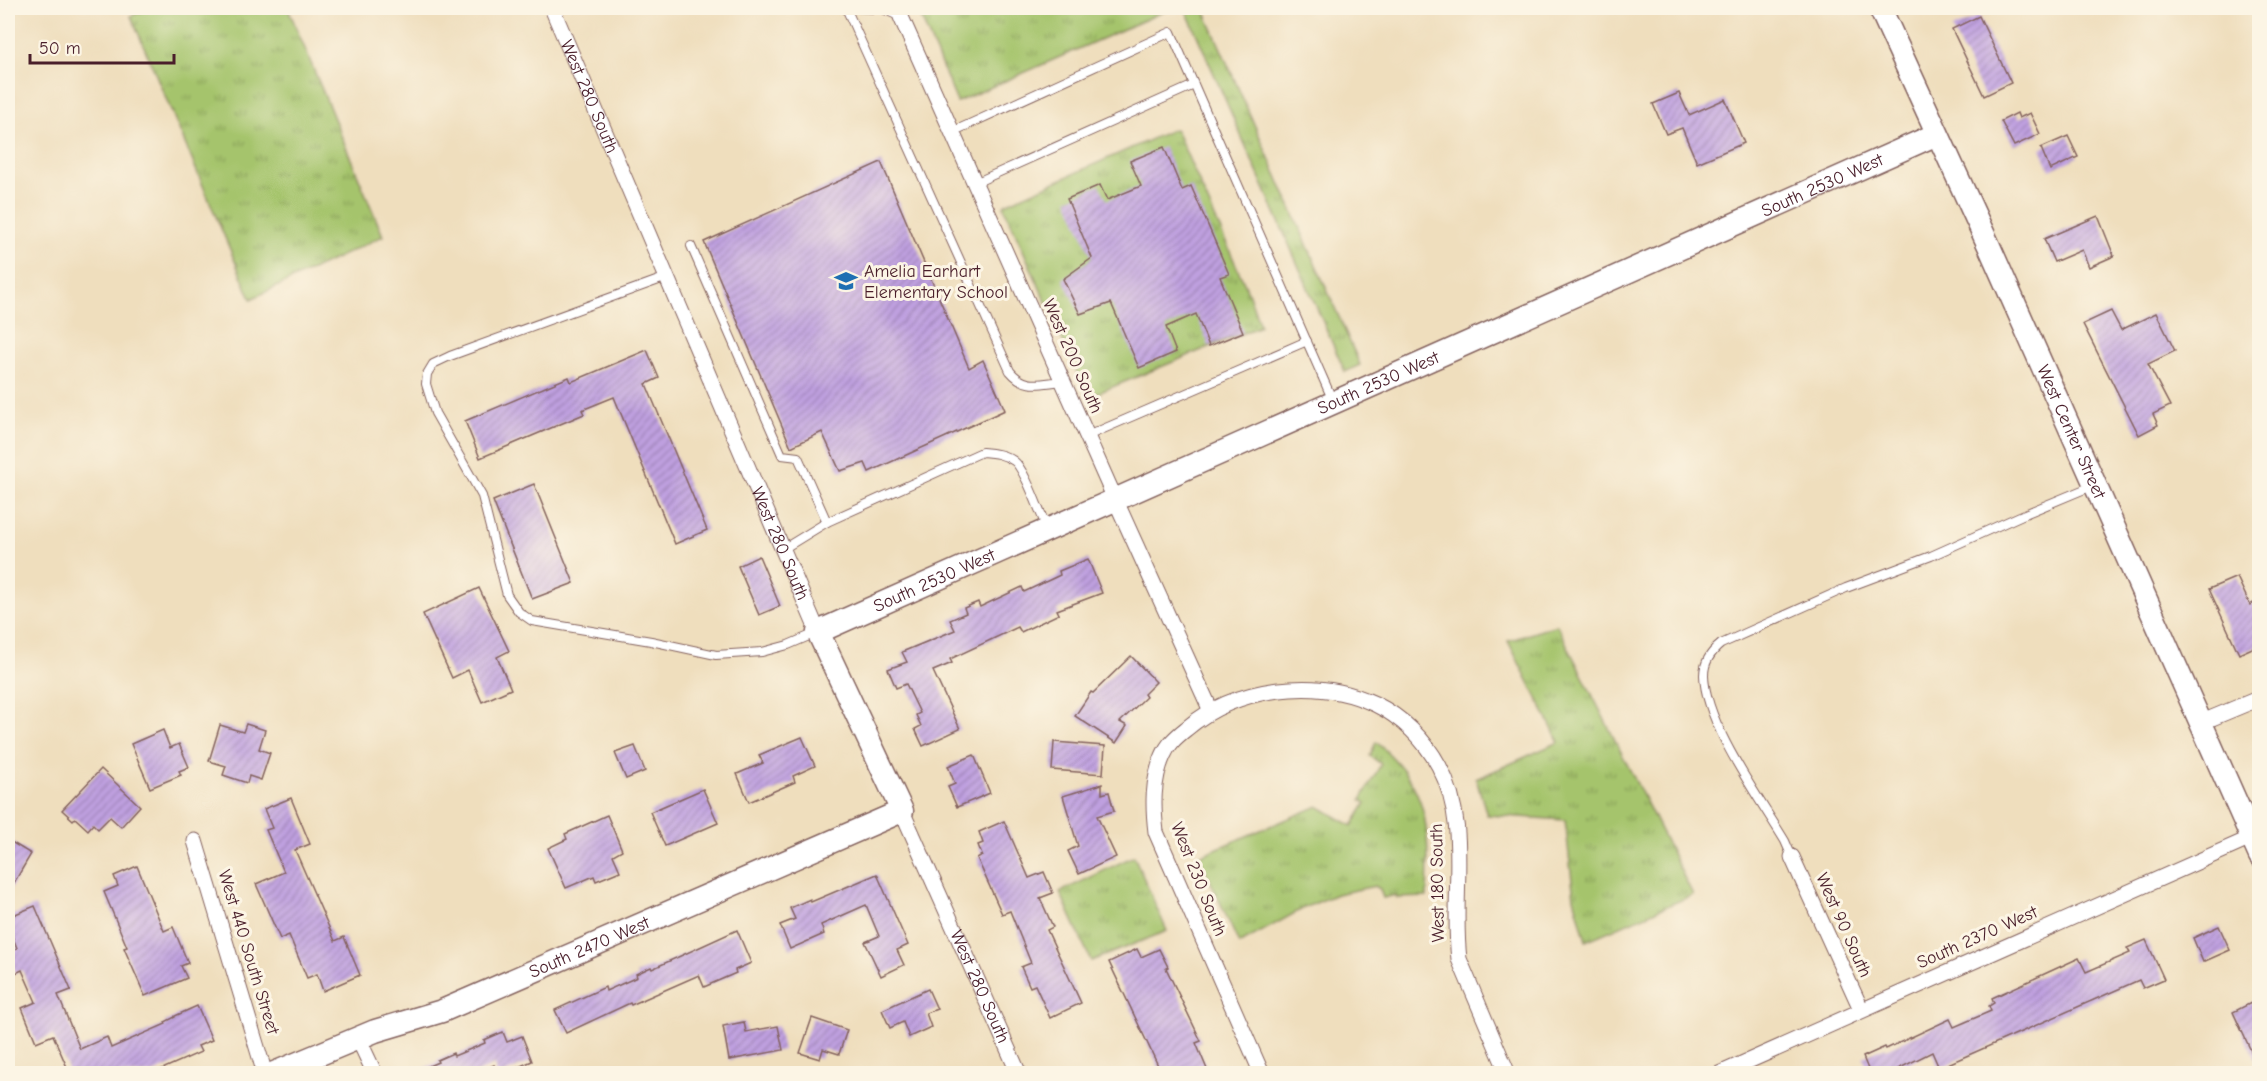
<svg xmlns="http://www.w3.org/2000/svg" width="2267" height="1081" font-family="'Comic Neue',sans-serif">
<defs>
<pattern id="grass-tufts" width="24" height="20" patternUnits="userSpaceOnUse" patternTransform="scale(1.5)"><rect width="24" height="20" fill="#a5c46c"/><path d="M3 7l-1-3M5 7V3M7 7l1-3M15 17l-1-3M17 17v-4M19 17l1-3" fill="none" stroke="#889f59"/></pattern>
<pattern id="building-hatch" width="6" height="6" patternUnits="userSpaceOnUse" patternTransform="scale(1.5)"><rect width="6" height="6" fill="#bfa0e0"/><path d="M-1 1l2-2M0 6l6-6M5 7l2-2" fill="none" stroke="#9d82b6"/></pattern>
</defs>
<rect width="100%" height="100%" fill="#fcf5e5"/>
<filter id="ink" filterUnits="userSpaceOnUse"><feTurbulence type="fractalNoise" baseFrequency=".0167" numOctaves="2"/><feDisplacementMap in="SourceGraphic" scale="12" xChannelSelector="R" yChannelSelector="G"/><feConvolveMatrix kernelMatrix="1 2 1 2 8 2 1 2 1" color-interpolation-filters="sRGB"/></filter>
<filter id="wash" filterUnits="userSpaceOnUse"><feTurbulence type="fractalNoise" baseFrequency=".008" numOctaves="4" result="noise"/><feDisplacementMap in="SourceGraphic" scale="24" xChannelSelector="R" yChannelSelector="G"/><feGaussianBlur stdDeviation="1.35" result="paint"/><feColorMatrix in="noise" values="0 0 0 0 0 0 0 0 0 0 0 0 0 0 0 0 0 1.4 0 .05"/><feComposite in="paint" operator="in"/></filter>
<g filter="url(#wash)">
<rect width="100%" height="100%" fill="#efdebd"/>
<g fill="url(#grass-tufts)" stroke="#78724c" stroke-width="1.5">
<path d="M151,8H288L383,236L251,299L131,16Z"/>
<path d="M917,8H1172L957,102Z"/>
<path d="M1185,8H1203L1360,365L1345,372Z"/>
<path d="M1174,129L1176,130L1248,292L1260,326L1088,397L1004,207L1005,204Z"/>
<path d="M1557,625L1693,895L1586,941L1574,898L1565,820L1487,815L1476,779L1559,742L1508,641Z"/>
<path d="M1376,742C1432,788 1429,831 1427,897L1397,898L1396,895L1383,898L1380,889L1375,886L1337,894L1304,908L1239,944L1199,856L1318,806L1352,826L1366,803L1361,800L1381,764L1370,756Z"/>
<path d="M1134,856L1167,931L1091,961L1060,892Z"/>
</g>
<g id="blocks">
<g fill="url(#building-hatch)">
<path d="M1979,16L2011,83L1984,96L1952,29Z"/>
<path d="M1679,93L1689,115L1725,99L1744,143L1697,163L1682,128L1666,134L1653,104Z"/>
<path d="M2017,113L2019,118L2030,113L2040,134L2014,146L2001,121Z"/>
<path d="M2068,136L2078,157L2050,170L2041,148Z"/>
<path d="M1164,147L1182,190L1191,186L1229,274L1220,277L1243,332L1209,346L1196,314L1166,327L1176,352L1139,368L1111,303L1080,314L1063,279L1092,258L1067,199L1100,185L1107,200L1141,186L1130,161Z"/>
<path d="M881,162L969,368L983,360L1005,410L869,472L865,463L840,471L822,432L791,447L704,242Z"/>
<path d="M2098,216L2114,256L2089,267L2082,250L2054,262L2044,239Z"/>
<path d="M2111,311L2121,330L2156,313L2175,351L2148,364L2170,406L2153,414L2158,425L2139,435L2083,324Z"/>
<path d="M647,350L659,378L646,384L707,530L675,544L614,397L582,410L584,414L480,458L465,421L569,377L571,382Z"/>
<path d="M534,484L574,583L532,599L493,501Z"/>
<path d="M759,556L780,606L759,615L738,566Z"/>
<path d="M1088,559L1102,593L1057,610L1059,614L1021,632L1018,627L950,659L952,663L933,671L960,729L923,746L915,729L921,726L916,715L920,713L906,684L896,688L888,669L907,662L902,652L955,630L950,620L966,613L964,608L978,602L980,607L1022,587L1024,592L1060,575L1059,571Z"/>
<path d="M2237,577L2250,605L2259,600V645L2239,654L2209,589Z"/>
<path d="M479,588L509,651L497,657L511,689L482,702L468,670L452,678L423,614Z"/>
<path d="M1131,656L1156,682L1144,694L1146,697L1120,722L1127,726L1116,743L1075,716L1091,692L1093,693Z"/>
<path d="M246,724L265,730L259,749L270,753L261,780L249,776L247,783L223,775L226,766L209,761L220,725L243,732Z"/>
<path d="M163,730L170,748L179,744L189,767L179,771L181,775L150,788L131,744Z"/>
<path d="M802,737L815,766L793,776L795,782L749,802L737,774L763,763L759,755Z"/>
<path d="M1054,742L1105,746L1103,774L1052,770Z"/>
<path d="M635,746L645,771L626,779L615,753Z"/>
<path d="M974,755L990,793L957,807L948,787L955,784L948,766Z"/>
<path d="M101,769L140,806L121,827L110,817L98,829L93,824L88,830L75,818L73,820L62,810Z"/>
<path d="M1102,784V794L1109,792L1114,811L1097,816L1116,857L1079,874L1068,851L1078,846L1063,796Z"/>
<path d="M703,789L718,823L665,846L650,812Z"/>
<path d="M291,798L310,844L295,850L335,941L344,937L360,975L323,991L317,974L307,978L289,935L280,939L256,884L284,872L266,830L272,828L264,809Z"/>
<path d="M607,815L622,850L613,855L620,871L596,881L594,876L566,888L548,848L567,839L565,834Z"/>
<path d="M1004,821L1029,878L1044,872L1053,893L1040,898L1053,927L1047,930L1081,1003L1050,1018L1035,985L1030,987L1021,967L1031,963L1010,911L1002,914L977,858L982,855L978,845L983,843L979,832Z"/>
<path d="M8,840L31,854L8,893Z"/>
<path d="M137,866L164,931L173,927L188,963L181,966L187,978L145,996L124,948L127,947L104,892L118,886L114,876Z"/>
<path d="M877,874L908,945L897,950L904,965L881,976L865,942L879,936L866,905L821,925L824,934L790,949L780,925L795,919L790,908L810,899L811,902Z"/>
<path d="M35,906L71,990L58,995L80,1049L107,1037L111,1048L166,1024L165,1022L175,1017V1016L197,1006L212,1040L198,1046L201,1052L151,1074H70L53,1035L36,1042L22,1008L36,1002L22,970L16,973L8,954L17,948L8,926V917Z"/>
<path d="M2219,926L2230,950L2203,962L2193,938Z"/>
<path d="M737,930L751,963L735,970L736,973L704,987L699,975L631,1005L630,1003L566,1033L555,1010L605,987L606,991L637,977L636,974L651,967L652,969Z"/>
<path d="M2146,940L2164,979L2143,988L2139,980L1939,1068L1932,1052L1888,1074H1870L1863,1057L1885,1047L1886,1049L1950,1019L1954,1027L1991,1011L1989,1006L1994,1003L1992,998L2079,958L2086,972L2130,953L2127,948Z"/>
<path d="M1137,949L1141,957L1159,949L1168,967L1166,968L1201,1041L1196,1043L1209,1074H1162L1109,962Z"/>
<path d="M928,989L937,1009L926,1013L931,1027L909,1037L903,1022L890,1028L882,1010Z"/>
<path d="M2259,999V1068L2233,1012Z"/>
<path d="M812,1018L847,1030L839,1054L823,1049L820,1059L800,1053Z"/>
<path d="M744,1022L746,1032L778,1026L783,1050L729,1060L723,1026Z"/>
<path d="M503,1032L507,1042L522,1036L532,1061L503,1074H497L494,1065L474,1074H410L438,1062L437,1060L453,1053L454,1056L485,1043L484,1040Z"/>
</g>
</g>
</g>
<g filter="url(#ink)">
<use href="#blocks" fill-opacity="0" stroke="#84625e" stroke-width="1.5"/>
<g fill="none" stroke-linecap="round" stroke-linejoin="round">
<g stroke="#84625e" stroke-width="10">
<g id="lane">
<path d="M846,8L1010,371C1026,390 1040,383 1063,381"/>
<path d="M855,8L883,9L901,17"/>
<path d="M952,132L1171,32L1333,401"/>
<path d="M975,183L1194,85"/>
<path d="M691,246L782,455L798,457L827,522L982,452C994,453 1004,454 1014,461C1025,469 1040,514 1047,528"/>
<path d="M667,277L450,356L433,364L427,374L426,384L435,413L482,496L507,595L519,612L532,621L651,641L716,655L762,652L788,645L816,633"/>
<path d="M1087,436L1307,341"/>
<path d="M783,549L827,522"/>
<path d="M1792,857L1785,841C1760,799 1705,724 1704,675C1704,662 1711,652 1721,644L1846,588L1931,556L2020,516L2092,486"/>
</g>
</g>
<g stroke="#84625e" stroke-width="17">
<g id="street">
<path id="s1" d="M552,8L818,632"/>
<path d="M901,17L1115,499L1211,711"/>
<path d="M2200,723L2260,698"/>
<path id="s2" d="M902,811L1019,1074"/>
<path d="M195,841L265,1074"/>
<path d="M1792,857L1861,1009"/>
<path d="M358,1038L375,1074"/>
<path d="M1262,1074L1156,832C1153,807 1152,781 1163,756C1168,744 1176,737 1186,729C1235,687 1316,676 1375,704C1402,717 1425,740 1439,766C1471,826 1451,894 1459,959L1508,1074"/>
<path d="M1719,1074L2251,838"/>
</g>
</g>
<g stroke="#84625e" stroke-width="25">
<g id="secondary">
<path id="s3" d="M1880,8L1989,246L2260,856"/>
<path id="s4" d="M272,1074L375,1031L442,1011L902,811L818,632L1937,134"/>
</g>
</g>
<use href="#lane" stroke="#fff" stroke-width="8"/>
<use href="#street" stroke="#fff" stroke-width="15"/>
<use href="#secondary" stroke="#fff" stroke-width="22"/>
</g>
</g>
<defs>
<g id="school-bare" transform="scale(1.8)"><path d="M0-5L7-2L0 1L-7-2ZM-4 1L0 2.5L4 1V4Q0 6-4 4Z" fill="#1f6fb2" stroke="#fcf5e5" stroke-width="2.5" paint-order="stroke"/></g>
</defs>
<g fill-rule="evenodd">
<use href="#school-bare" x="846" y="281"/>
</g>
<g text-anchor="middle" stroke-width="6" stroke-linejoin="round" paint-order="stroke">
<g font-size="18" fill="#4a1f2b" stroke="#fcf5e5">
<text dy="6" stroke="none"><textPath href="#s1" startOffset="96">West 280 South</textPath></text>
<text dy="6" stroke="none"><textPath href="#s4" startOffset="1980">South 2530 West</textPath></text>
<text transform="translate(1073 356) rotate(66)" y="6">West 200 South</text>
<text dy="6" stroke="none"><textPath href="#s4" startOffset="1494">South 2530 West</textPath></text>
<text dy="6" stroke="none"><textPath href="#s3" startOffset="465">West Center Street</textPath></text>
<text dy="6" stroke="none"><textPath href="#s1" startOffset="582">West 280 South</textPath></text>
<text dy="6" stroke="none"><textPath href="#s4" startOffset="1008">South 2530 West</textPath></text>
<text transform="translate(1199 879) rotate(68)" y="6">West 230 South</text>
<text transform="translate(1437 883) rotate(-91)" y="6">West 180 South</text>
<text transform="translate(1844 925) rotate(66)" y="6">West 90 South</text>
<text transform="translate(1977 937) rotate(-24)" y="6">South 2370 West</text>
<text dy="6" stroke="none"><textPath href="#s4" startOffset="342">South 2470 West</textPath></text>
<text transform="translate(249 952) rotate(73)" y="6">West 440 South Street</text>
<text dy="6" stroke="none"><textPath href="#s2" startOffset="192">West 280 South</textPath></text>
</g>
<g font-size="18" fill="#4a1f2b" stroke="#fcf5e5" text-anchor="start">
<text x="864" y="277">Amelia Earhart<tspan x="864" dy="21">Elementary School</tspan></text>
</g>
</g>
<rect width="2267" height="1081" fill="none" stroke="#fcf5e5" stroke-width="30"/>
<path d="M30 54v9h144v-9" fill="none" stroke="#4a1f2b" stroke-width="3"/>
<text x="39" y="54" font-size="18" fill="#4a1f2b" stroke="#fcf5e5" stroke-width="4.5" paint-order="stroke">50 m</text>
</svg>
